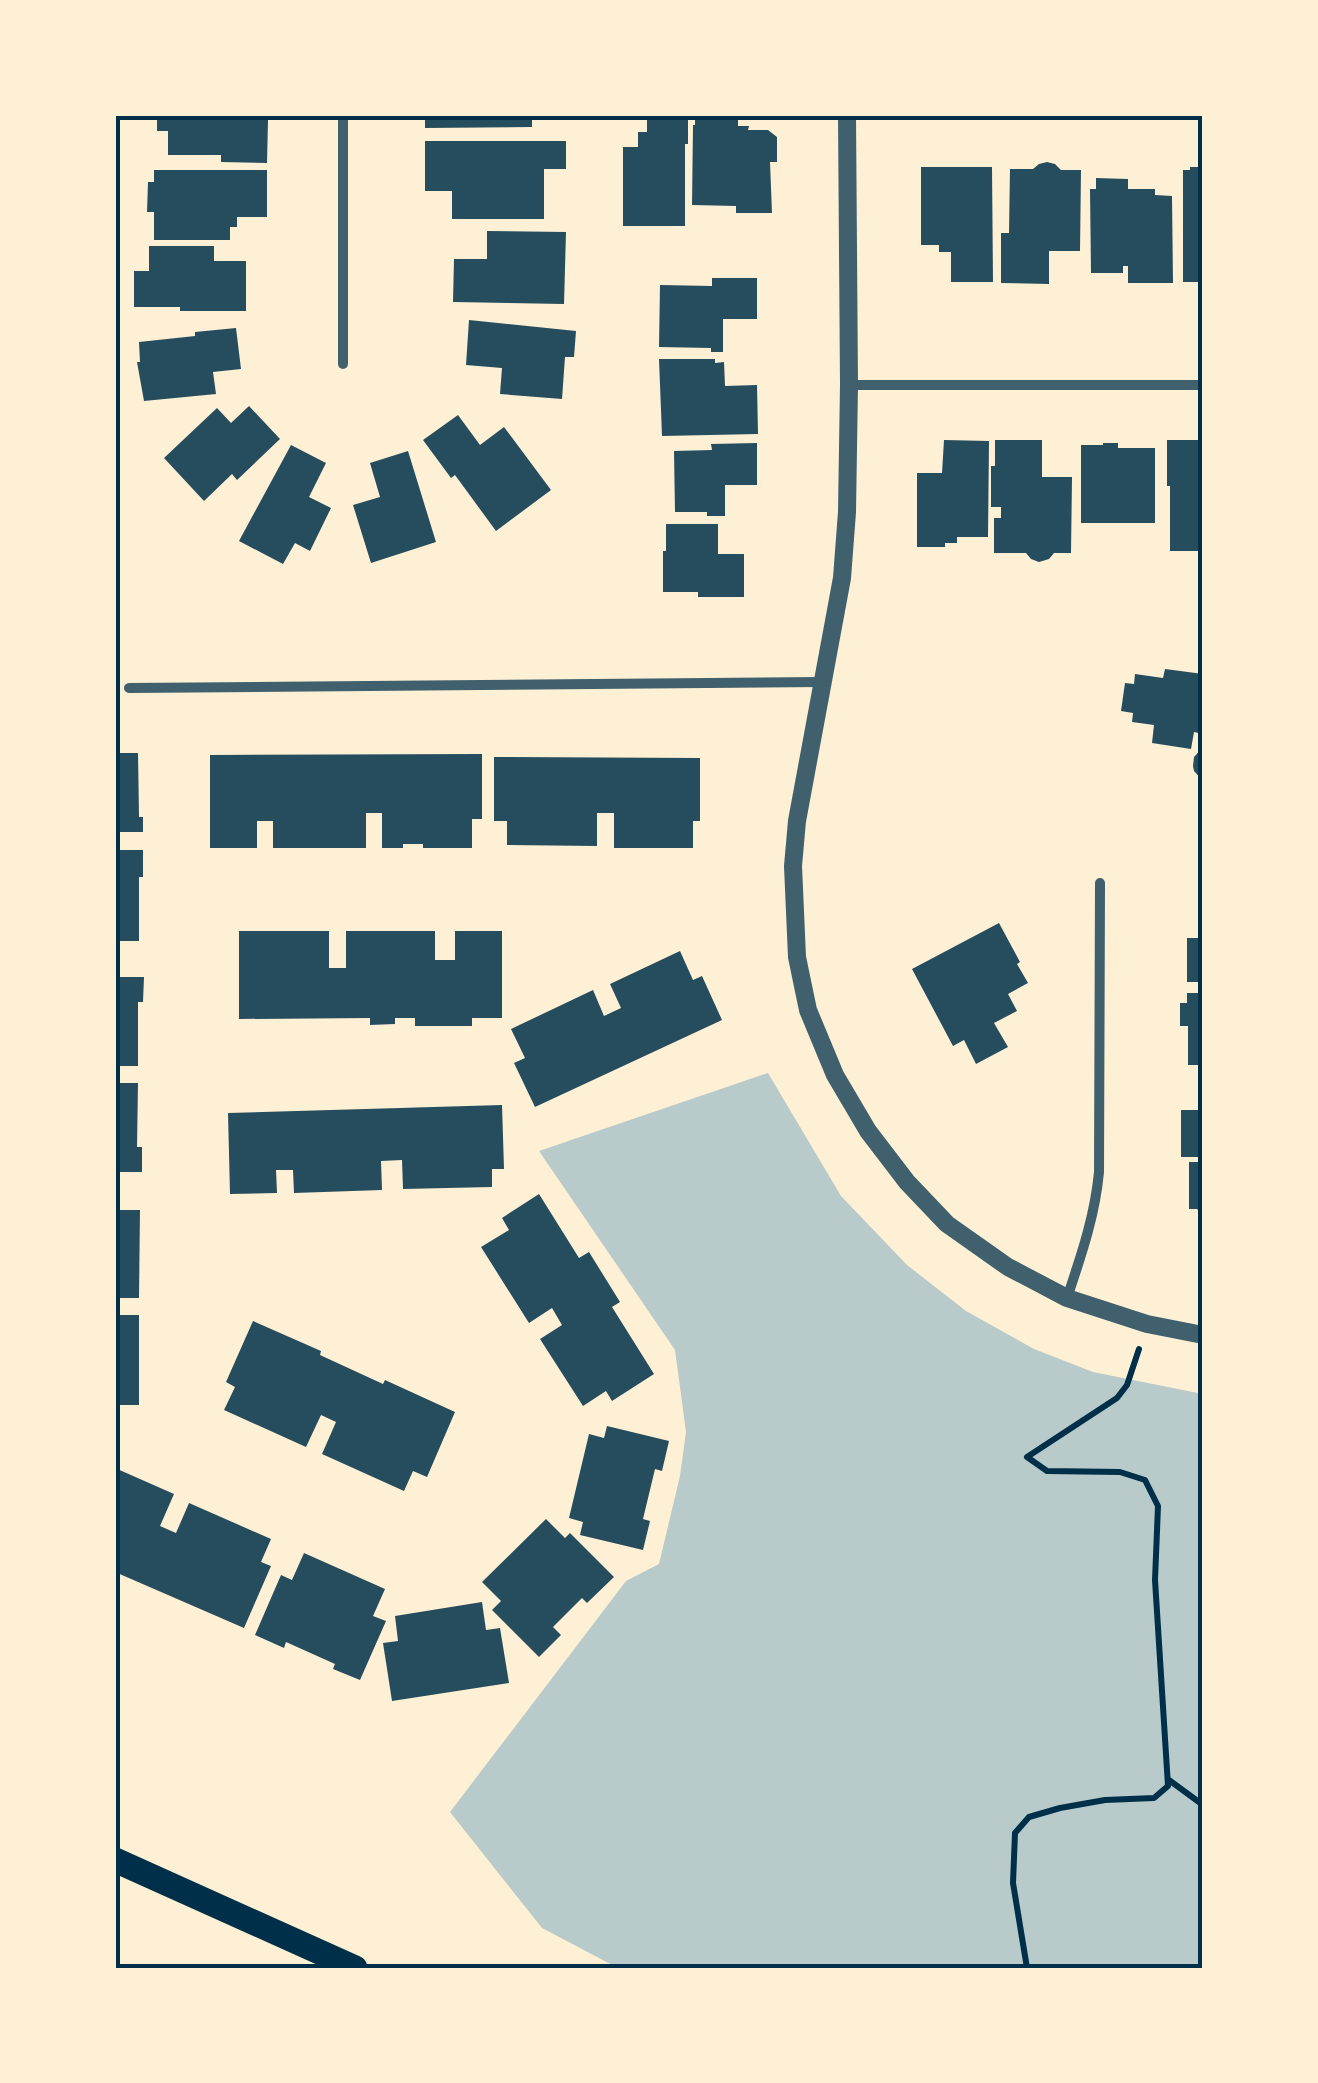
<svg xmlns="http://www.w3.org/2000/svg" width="1318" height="2083" font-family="Quicksand,sans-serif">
<rect width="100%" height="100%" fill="#fdf0d5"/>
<path fill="#b9caca" d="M768,1073L841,1196L907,1265L966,1311L1034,1349L1093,1372L1203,1394V1968H618L542,1928L450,1812L626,1581L659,1564L680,1476L686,1432L675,1350L539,1151Z"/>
<g fill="#264d5e">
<path d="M157,115H232V120H268L267,163L221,162V155H168V131H157Z"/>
<path d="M425,115H532V127L425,128Z"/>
<path d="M647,115H688V144H685V226H623V147H638V132H647Z"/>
<path d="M695,115H738V126H749L748,130H768L777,137V162H770L772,213H736V206L692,205L693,125H695Z"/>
<path d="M425,141H566V169H544V219H452V191H425Z"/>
<path d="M1047,162L1055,164L1061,170H1081L1080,251H1049V284L1001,283V233H1009L1010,169H1033L1039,164Z"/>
<path d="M921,167H992L993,282H951V252H939V245H921Z"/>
<path d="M1190,167H1203V282H1183V170H1190Z"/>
<path d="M154,170H267V217H237V227H230V240H154V212H147L148,182H154Z"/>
<path d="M1096,178L1128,179V189H1155V195L1172,196L1173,283H1128V266H1123V273H1091L1090,189H1096Z"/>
<path d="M487,231L566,232L564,304L453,302L454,259H487Z"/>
<path d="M149,246H214V261H246V311H180V307H134V271H149Z"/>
<path d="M712,278H757V319H723V352H711V348L659,347L660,285L712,286Z"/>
<path d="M469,320L576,331L574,357H565L562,399L500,394L502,368L466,365Z"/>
<path d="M236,328L241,369L213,372L216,394L144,401L137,362H140L139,342L195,336V332Z"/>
<path d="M659,359H715V363L724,362L725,386L757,385L758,434L662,436Z"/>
<path d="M249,406L280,439L237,480L232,474L204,501L164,458L217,408L231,423Z"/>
<path d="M458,415L480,445L504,427L551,490L496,531L455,475L451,478L423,440Z"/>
<path d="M944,440L989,441L988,537H957V543H945V547H917V473H942Z"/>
<path d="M995,440H1042V477H1072L1071,553H1054L1049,559L1039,562L1031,559L1026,553H994V518H1001V507H991V466H995Z"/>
<path d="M1167,440H1203V551H1170V486H1167Z"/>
<path d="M757,443V485H725V516H707V512H675L674,451L712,450L711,444Z"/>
<path d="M1103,443H1118V448H1155V523H1081V445H1103Z"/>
<path d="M291,445L326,463L309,497L331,508L310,551L295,543L283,564L239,541Z"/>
<path d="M408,451L436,542L371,563L353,505L380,497L370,463Z"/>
<path d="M666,524H718V554H744V597H698V592H663V551H666Z"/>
<path d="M1165,669L1203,674V734L1194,732L1191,749L1152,743L1154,725L1132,722L1133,713L1121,711L1125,683L1134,684L1135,674L1163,678Z"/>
<path d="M1203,747V781L1194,771L1193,766L1194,757Z"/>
<path d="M115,753H138L139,817H143V832H115Z"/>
<path d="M482,754V819H472V848H423V844H403V848H382V813H366V848H273V821H257V848H210V755Z"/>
<path d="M494,757L700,758V821H693V848H614V813H597V846L507,845V821H494Z"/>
<path d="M115,850H143V877H139V941H115Z"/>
<path d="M999,923L1020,962L1017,964L1028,983L1008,994L1017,1011L994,1023L1008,1047L976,1064L964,1040L953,1046L912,969Z"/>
<path d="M239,931H329V968H346V931H435V960H455V931H502V1018H472V1026H415V1018H395V1024L370,1025V1018L239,1019Z"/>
<rect x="1187" y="938" width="16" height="44"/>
<path d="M680,951L693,980L702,976L722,1020L535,1107L514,1063L525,1058L511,1029L593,990L604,1016L621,1008L610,984Z"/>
<path d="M115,977H144L143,1002H138V1066H115Z"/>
<path d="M1187,993H1203V1065H1188V1026H1180V1003H1187Z"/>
<path d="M115,1083H138L137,1147H142V1172H115Z"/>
<path d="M502,1105L504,1169H492V1187L403,1189L402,1160L381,1161L382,1190L294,1193L293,1170H276L277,1193L230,1194L228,1113Z"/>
<rect x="1181" y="1110" width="22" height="47"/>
<path d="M1189,1162H1203V1216L1197,1209H1189Z"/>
<path d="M539,1194L579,1258L589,1252L620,1302L612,1307L654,1374L612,1401L606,1391L583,1406L540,1339L562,1325L552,1308L529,1323L481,1247L509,1230L502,1218Z"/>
<path d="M115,1210H140L139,1298H115Z"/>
<rect x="115" y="1315" width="24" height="90"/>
<path d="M253,1321L321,1351L320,1355L383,1384L385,1380L455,1412L427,1477L413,1471L404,1491L322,1454L336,1422L321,1415L306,1447L224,1410L235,1387L226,1382Z"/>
<path d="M607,1426L669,1441L662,1471L655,1469L643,1519L650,1521L643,1550L580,1535L583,1522L569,1518L589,1434L604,1438Z"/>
<path d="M115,1468L174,1494L160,1526L176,1533L189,1503L271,1539L261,1562L271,1566L244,1628L115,1572Z"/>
<path d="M546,1519L565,1538L570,1533L614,1577L587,1603L582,1598L553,1627L561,1635L539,1657L492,1610L501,1601L482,1582Z"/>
<path d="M304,1553L385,1589L373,1616L386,1621L360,1680L333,1669L335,1664L286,1642L284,1648L255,1635L281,1575L292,1580Z"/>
<path d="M482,1602L486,1630L500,1628L509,1683L392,1701L383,1643L398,1641L395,1616Z"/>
</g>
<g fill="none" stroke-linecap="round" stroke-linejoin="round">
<g stroke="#003049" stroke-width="6">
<path d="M1169,1780L1203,1805"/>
<path d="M1027,1968L1013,1883L1015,1833L1029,1817L1060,1808L1105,1800L1154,1798L1168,1786L1155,1580L1158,1506L1145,1480L1120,1472L1047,1471L1027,1457L1117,1398L1127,1385L1139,1349"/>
</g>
<g stroke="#3f606c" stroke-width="10">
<path d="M343,115V364"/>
<path d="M849,385H1203"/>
<path d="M129,688L822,682"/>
<path d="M1067,1298C1081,1256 1095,1216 1099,1172L1100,883"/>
</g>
<path stroke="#3f606c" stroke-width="18" d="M847,115L849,385L847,512L842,578L797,821L793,866L797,957L808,1010L835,1075L868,1131L907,1182L947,1224L1008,1267L1067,1298L1147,1324L1203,1335"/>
<path stroke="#003049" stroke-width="25" d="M115,1860L355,1968"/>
</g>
<rect width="1318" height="2083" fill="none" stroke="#fdf0d5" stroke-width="235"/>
<rect x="118" y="118" width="1082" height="1848" fill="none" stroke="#003049" stroke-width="4"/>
</svg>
